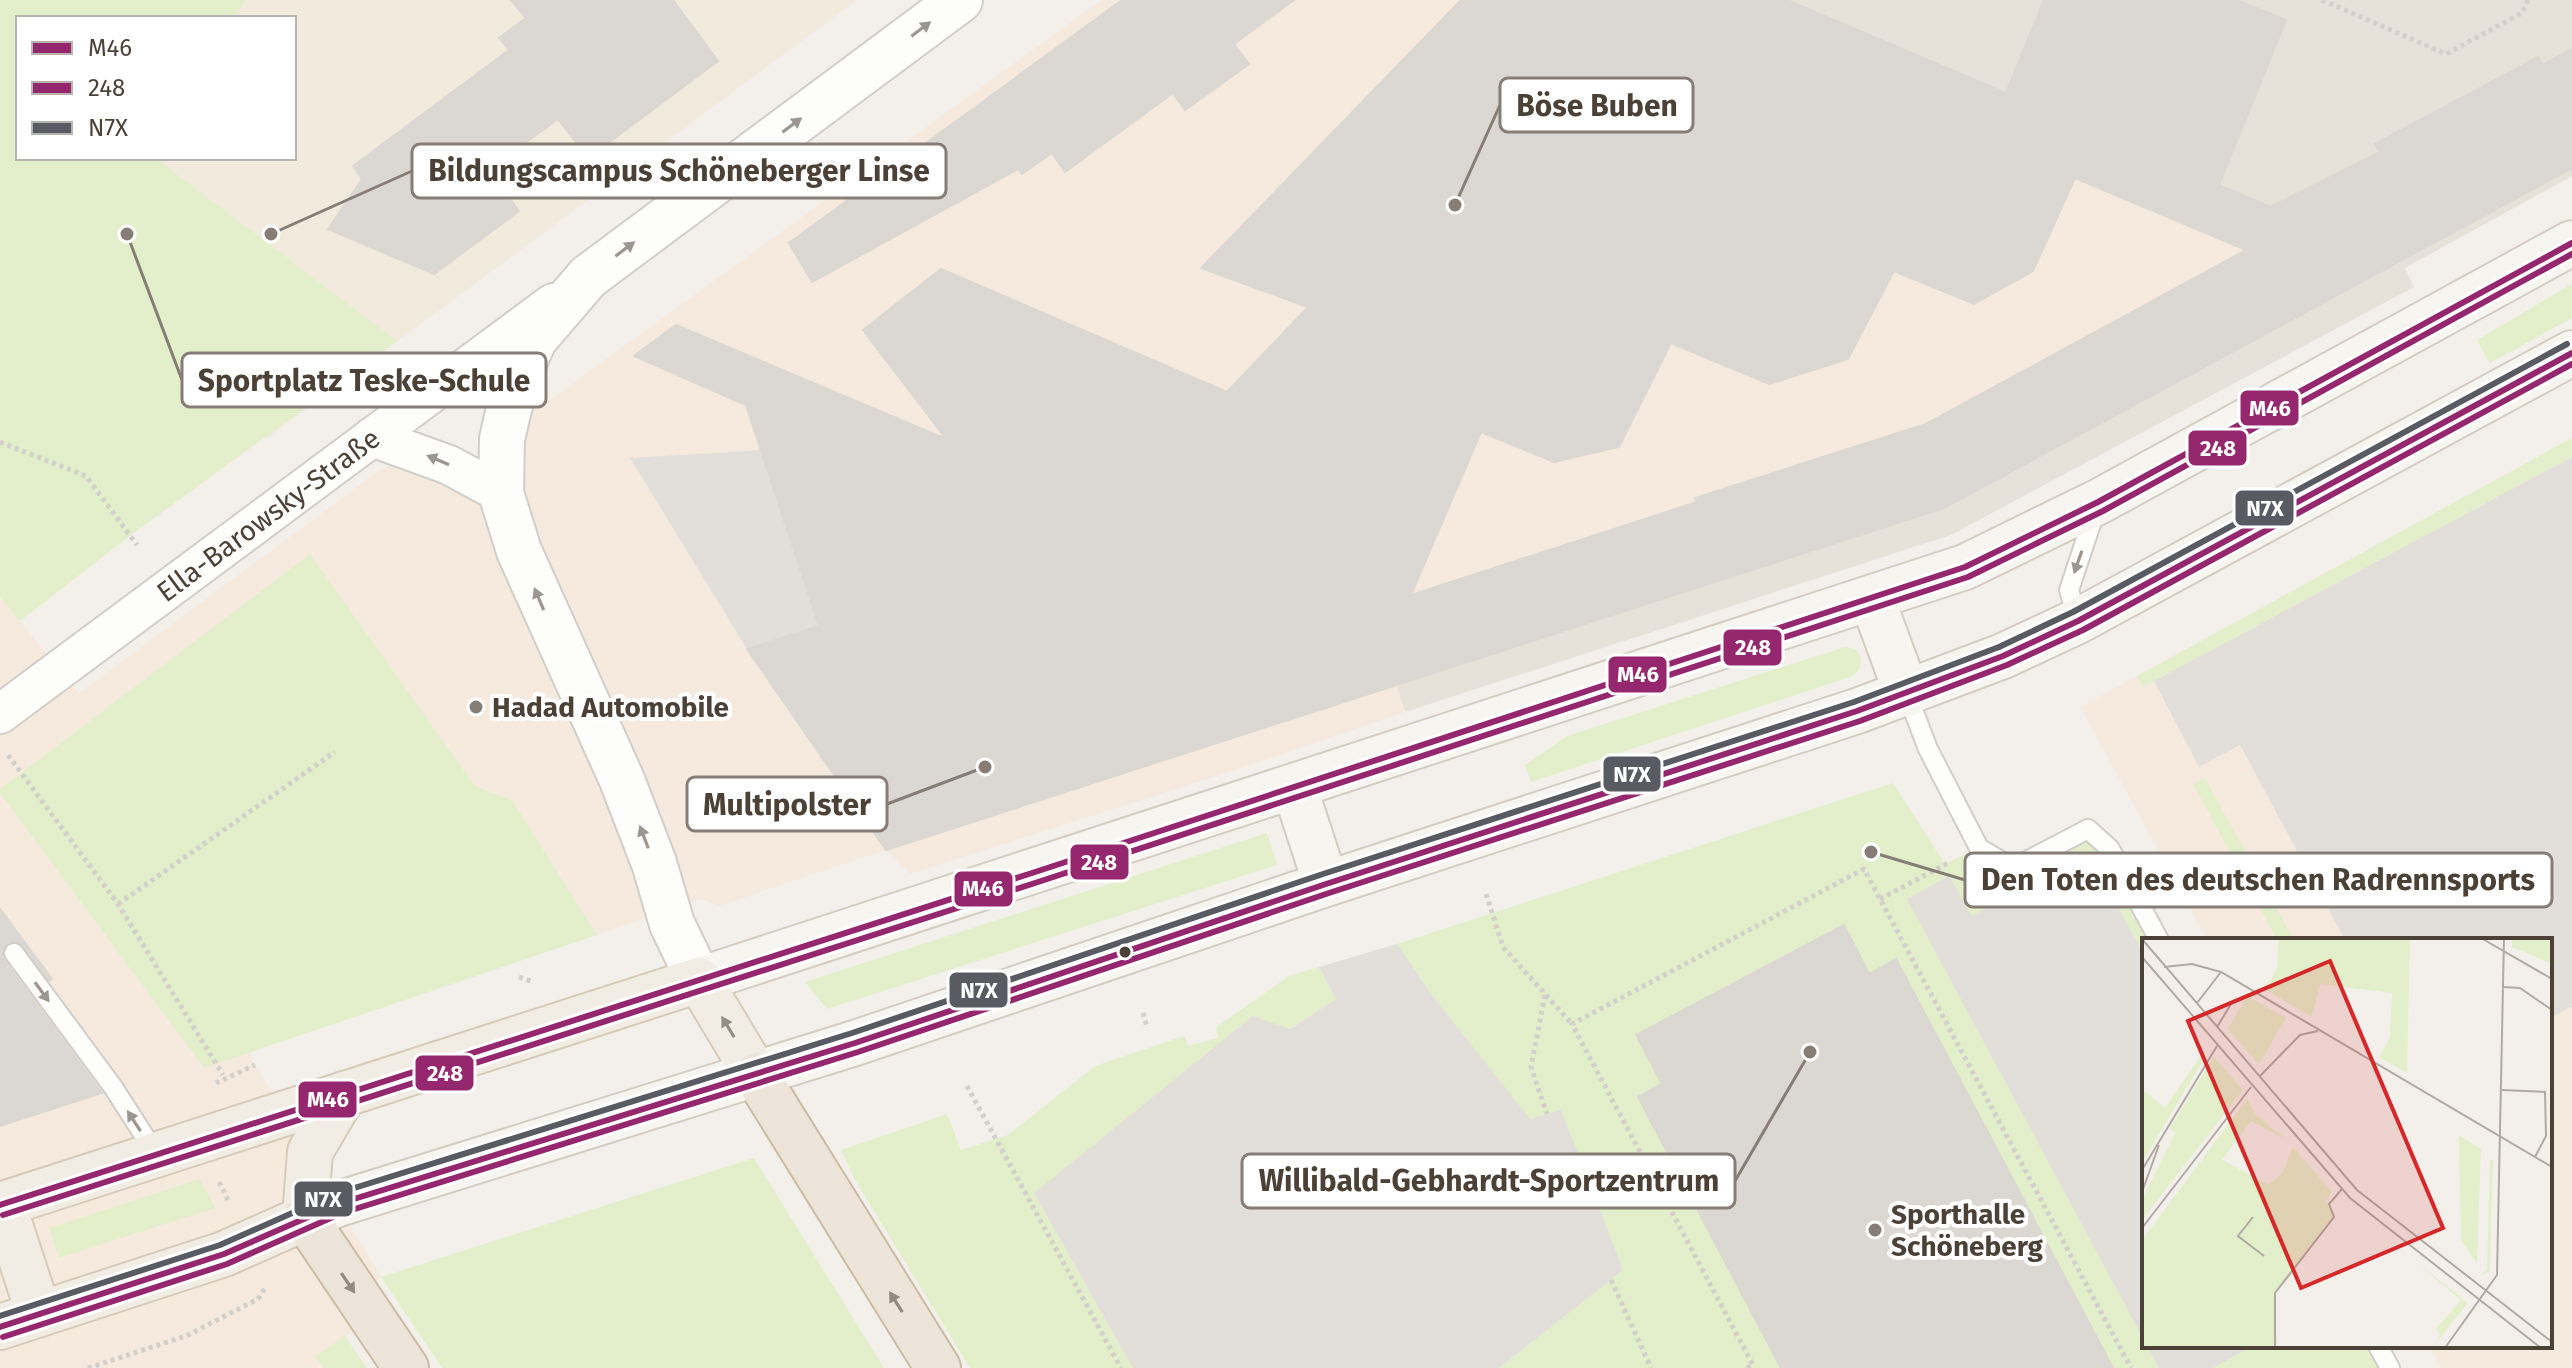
<svg xmlns="http://www.w3.org/2000/svg" width="2572" height="1368" font-family="'Fira Sans',sans-serif">
<rect width="100%" height="100%" fill="#f3f0ec"/>
<path fill="#e7e2d9" d="M1787,0H2572V176L2405,268L2414,287L1951,535L1405,712L1396,684L1392,602L1697,502L1695,498L1926,424L2288,214Z"/>
<g fill="#f6eade">
<path d="M1101,0H1786L2289,214L2281,230L1926,424L1696,497L1697,502L1392,602L1396,684L1405,712L1245,767L910,874L886,850L719,906L701,899L597,935L512,800L475,786L310,555L0,789V597L79,693L373,475L414,450L500,492L504,433Z"/>
<path d="M2572,438V1368H2441L2429,1346H2550V940H2207L2080,707Z"/>
<path d="M0,793L204,1068L248,1052L381,1277L336,1310L353,1331L316,1356L323,1368H0Z"/>
</g>
<path fill="#f1eadd" fill-rule="evenodd" d="M0,0H857L266,439L0,309ZM18,18H294V158H18Z"/>
<g fill="#e2efca">
<path d="M0,0H245L235,18H18V158H155L397,341L131,535L20,621L0,597Z"/>
<path d="M2572,284V318L2490,363L2477,340Z"/>
<path d="M2572,438V457L2143,687L2137,676Z"/>
<path d="M310,554L475,786L512,800L597,935L204,1068L0,793V789Z"/>
<path d="M1845,647L1855,649L1861,657L1860,669L1853,676L1531,782L1525,765L1567,736Z"/>
<path d="M2205,778L2294,940H2277L2193,784Z"/>
<path d="M1893,783L1945,864L1979,848L2013,868L2088,829L2159,940H2144V1346H2378L2390,1368H1499L1623,1269L1530,1120L1432,995L1397,944Z"/>
<path d="M1267,833L1277,865L827,1009L805,982Z"/>
<path d="M1319,967L1336,999L1034,1193L1133,1368H970L855,1180L841,1150L947,1114L961,1150L1008,1135L1095,1066L1184,1036L1188,1046L1218,1038L1216,1027L1289,976Z"/>
<path d="M754,1158L884,1368H442L381,1277Z"/>
<path d="M200,1179L215,1208L59,1258L49,1228Z"/>
<path d="M345,1336L367,1368H323L315,1356Z"/>
</g>
<g fill="#e2dfdb">
<path d="M761,450L819,626L747,649L630,458Z"/>
<path d="M2572,457V1007L2550,1018V940H2345L2240,745L2199,767L2154,681Z"/>
<path d="M2088,852L2144,955V1340L1907,899L1949,876L1972,916Z"/>
<path d="M1397,944L1432,995L1530,1119L1561,1110L1623,1270L1499,1368H1133L1034,1193L1253,1016L1290,1029L1336,999L1319,967Z"/>
<path d="M2147,1346H2253L2213,1368H2159Z"/>
</g>
<g fill="#dbd7d2" stroke="#dbd7d1" stroke-width="2" fill-rule="evenodd">
<path d="M511,0H673L718,61L588,158L558,119L488,170L519,211L434,274L328,229L362,179L353,166L509,50L499,38L526,18Z"/>
<path d="M1122,0H1294L1234,44L1249,64L1185,110L1173,93L1065,172L1052,153L1022,174L1018,169L812,282L789,243Z"/>
<path d="M1461,0H1787L2006,93L2044,0H2237L2286,20L2219,185L2271,207L2380,152L2375,144L2538,57L2542,65L2572,49V168L1944,508L886,850L747,649L819,626L746,405L634,356L676,325L946,439L863,330L941,269L1227,392L1308,307L1201,268ZM2075,178L2246,250L1926,424L1695,498L1697,502L1411,595L1481,432L1554,462L1619,447L1671,343L1769,384L1848,359L1894,271L1974,304L2033,271Z"/>
<path d="M0,909L52,979L49,981L18,942L8,943L3,948L4,960L102,1093L0,1126Z"/>
<path d="M1844,925L1869,974L1896,959L2113,1368H1781L1638,1097L1662,1084L1636,1035Z"/>
</g>
<g fill="none" stroke-linecap="round" stroke-linejoin="round">
<g stroke="#d1cec9" stroke-width="22">
<g id="service">
<path d="M2078,621L2069,590L2096,509"/>
<path d="M1907,694L1928,749L1979,848L2013,868L2088,829L2110,849L2159,940"/>
<path d="M14,953L113,1087L156,1154"/>
<path d="M2378,1346L2390,1368"/>
</g>
</g>
<g stroke="#d1cec9" stroke-width="42">
<g id="minor">
<path d="M372,437L449,465L501,493"/>
<path id="s1" d="M0,714L553,303"/>
</g>
</g>
<g stroke="#d1cec9" stroke-width="48">
<path id="tertiary" d="M699,980L672,924L654,863L622,780L519,551L501,493L502,439L508,413L518,377L534,340L588,277L960,0"/>
</g>
<g stroke="#d3cdc2" stroke-width="48">
<g id="secondary">
<path d="M1872,599L1907,694"/>
<path d="M1294,786L1326,884"/>
<path d="M699,980L1965,567L2098,502L2572,243"/>
<path d="M305,1218L338,1204L855,1043L1326,884L1857,711L2003,656L2078,621L2572,353"/>
</g>
</g>
<g stroke="#d7cbb8" stroke-width="48">
<g id="primary">
<path d="M3,1204L39,1314"/>
<path d="M0,1205L699,980L756,1075"/>
<path d="M0,1327L224,1254L305,1218L310,1152L344,1094"/>
</g>
</g>
<g stroke="#cdbca4" stroke-width="48">
<g id="motorway">
<path d="M756,1075L938,1368"/>
<path d="M305,1218L406,1368"/>
</g>
</g>
<g stroke="#d3d0cb" stroke-width="5" stroke-dasharray="4 4" stroke-linecap="butt">
<path d="M2322,0L2446,54L2522,13L2528,0"/>
<path d="M0,442L86,476L137,545"/>
<path d="M8,755L118,904L223,1075"/>
<path d="M1486,894L1503,947L1572,1024"/>
<path d="M1880,899L1950,862"/>
<path d="M118,904L335,752"/>
<path d="M519,977L534,982"/>
<path d="M1545,995L1531,1067L1547,1114"/>
<path d="M1143,1013L1147,1027"/>
<path d="M216,1083L255,1065"/>
<path d="M967,1086L1121,1368"/>
<path d="M219,1182L229,1202"/>
<path d="M1611,1280L1651,1368"/>
<path d="M88,1368L186,1336L258,1299L265,1288"/>
<path d="M1747,1368L1753,1365L1572,1024L1864,869L2131,1368"/>
</g>
<use href="#service" stroke="#fdfdfc" stroke-width="18"/>
<use href="#minor" stroke="#fdfdfc" stroke-width="38"/>
<use href="#tertiary" stroke="#fdfdfc" stroke-width="44"/>
<use href="#secondary" stroke="#f7f5f0" stroke-width="44"/>
<use href="#primary" stroke="#f2ede4" stroke-width="44"/>
<use href="#motorway" stroke="#ede5da" stroke-width="44"/>
<g stroke="#fff" stroke-width="12">
<g id="bus-1">
<path d="M0,1205L1032,873L1965,567L2098,502L2572,243"/>
<path d="M0,1327L224,1254L338,1204L855,1043L1326,884L1857,711L2003,656L2078,621L2572,353"/>
</g>
</g>
<g stroke="#fff" stroke-width="12">
<g id="bus-2">
<path d="M3,1215L1035,883L1968,577L2103,511L2572,254"/>
<path d="M3,1337L227,1264L342,1213L858,1052L1329,893L1860,721L2007,665L2083,630L2572,364"/>
</g>
</g>
<g stroke="#fff" stroke-width="12">
<path id="bus-3" d="M0,1316L220,1245L335,1194L852,1033L1323,874L1854,702L1999,647L2073,612L2567,344"/>
</g>
<use href="#bus-1" stroke="#95276e" stroke-width="6"/>
<use href="#bus-2" stroke="#95276e" stroke-width="6"/>
<use href="#bus-3" stroke="#595b62" stroke-width="6"/>
</g>
<defs><path id="oneway-solid" d="M-6-.8H1V-3.2L6.5 0L1 3.2V.8H-6Z" transform="scale(2)"/></defs>
<g fill="#9b968f">
<use href="#oneway-solid" transform="translate(921 29) rotate(-37)"/>
<use href="#oneway-solid" transform="translate(792 125) rotate(-37)"/>
<use href="#oneway-solid" transform="translate(625 249) rotate(-37)"/>
<use href="#oneway-solid" transform="translate(438 460) rotate(-157)"/>
<use href="#oneway-solid" transform="translate(2078 562) rotate(109)"/>
<use href="#oneway-solid" transform="translate(539 599) rotate(-113)"/>
<use href="#oneway-solid" transform="translate(644 837) rotate(-111)"/>
<use href="#oneway-solid" transform="translate(42 992) rotate(54)"/>
<use href="#oneway-solid" transform="translate(134 1121) rotate(-123)"/>
</g>
<use fill="#968e84" href="#oneway-solid" transform="translate(728 1027) rotate(-121)"/>
<g fill="#948b80">
<use href="#oneway-solid" transform="translate(348 1283) rotate(56)"/>
<use href="#oneway-solid" transform="translate(896 1302) rotate(-122)"/>
</g>
<g fill="#867e76" stroke="#fff" stroke-width="3">
<circle cx="476" cy="707" r="8"/>
<circle cx="1875" cy="1230" r="8"/>
</g>
<circle fill="#4b4136" stroke="#fff" stroke-width="3" cx="1125" cy="952" r="7"/>
<g text-anchor="middle" stroke-width="8" stroke-linejoin="round" paint-order="stroke">
<g font-size="28" fill="#4b4136" stroke="#fff">
<text dy="10" stroke="none"><textPath href="#s1" startOffset="334">Ella-Barowsky-Straße</textPath></text>
</g>
<g font-size="28" font-weight="bold" fill="#4b4136" stroke="#fff" text-anchor="start">
<text x="492" y="717">Hadad Automobile</text>
<text x="1891" y="1224">Sporthalle<tspan x="1891" dy="32">Schöneberg</tspan></text>
</g>
</g>
<g transform="translate(2142 938)">
<rect width="410" height="410" fill="#f3f0ec"/>
<path d="M137,0H268L265,135L237,119L248,99L250,55L178,46L170,79L124,52L135,30ZM370,0H410V26L370,9ZM105,58L144,80L117,126L86,91ZM61,115L64,118L0,224V151L23,170ZM72,119L101,152L0,282V262L33,195L28,190ZM105,161L114,177L145,202L109,183L80,222L127,247L141,234L151,209L190,254L184,263L193,276L133,354L135,410H0V302ZM317,197L339,211L335,326L319,302ZM348,222H351L348,333L336,339L345,332ZM268,319L326,365L290,410L298,398L294,391L319,362Z" fill="#e2efca"/>
<path fill="none" stroke="#b0aaa3" stroke-width="2" d="M339,0L410,41M0,1L215,252L410,404M0,19L208,260L399,410M22,29L50,26L79,34L410,229M360,49L378,50L410,72M55,65L79,34M75,89L89,66M117,139L158,97L176,93M360,152L403,154L404,198L393,219M0,232L75,108M0,254L17,207M111,279L96,298L122,318M0,290L109,149M133,410V355L192,279L187,266L200,251M303,410L355,337L362,0"/>
<path fill="#d62828" fill-opacity="0.15" stroke="#d62828" stroke-width="4" d="M188,23L301,290L159,350L46,83Z"/>
<rect width="410" height="410" fill="none" stroke="#4b4136" stroke-width="4"/>
</g>
<path fill="none" stroke="#867e76" stroke-width="3" d="M1455 205L1500 105M271 234L412 171M127 234L182 380M985 767L887 804M1871 852L1965 880M1810 1052L1735 1181"/>
<g fill="#867e76" stroke="#fff" stroke-width="3">
<circle cx="1455" cy="205" r="8"/>
<circle cx="271" cy="234" r="8"/>
<circle cx="127" cy="234" r="8"/>
<circle cx="985" cy="767" r="8"/>
<circle cx="1871" cy="852" r="8"/>
<circle cx="1810" cy="1052" r="8"/>
</g>
<g fill="#fff" stroke="#867e76" stroke-width="3">
<rect x="1500" y="78" width="193" height="54" rx="8"/>
<rect x="412" y="144" width="534" height="54" rx="8"/>
<rect x="182" y="353" width="364" height="54" rx="8"/>
<rect x="687" y="777" width="200" height="54" rx="8"/>
<rect x="1965" y="853" width="587" height="54" rx="8"/>
<rect x="1242" y="1154" width="493" height="54" rx="8"/>
</g>
<g font-size="30" text-anchor="middle" font-weight="bold" fill="#4b4136">
<text x="1597" y="116">Böse Buben</text>
<text x="679" y="181">Bildungscampus Schöneberger Linse</text>
<text x="364" y="391">Sportplatz Teske-Schule</text>
<text x="787" y="815">Multipolster</text>
<text x="2258" y="890">Den Toten des deutschen Radrennsports</text>
<text x="1489" y="1191">Willibald-Gebhardt-Sportzentrum</text>
</g>
<g stroke="#fff" stroke-width="3">
<rect x="2239" y="389" width="61" height="38" rx="8" fill="#95276e"/>
<rect x="2187" y="429" width="61" height="38" rx="8" fill="#95276e"/>
<rect x="2234" y="489" width="61" height="38" rx="8" fill="#595b62"/>
<rect x="1722" y="628" width="61" height="39" rx="8" fill="#95276e"/>
<rect x="1607" y="655" width="61" height="39" rx="8" fill="#95276e"/>
<rect x="1602" y="755" width="60" height="38" rx="8" fill="#595b62"/>
<rect x="1069" y="843" width="61" height="38" rx="8" fill="#95276e"/>
<rect x="953" y="870" width="61" height="38" rx="8" fill="#95276e"/>
<rect x="948" y="971" width="61" height="38" rx="8" fill="#595b62"/>
<rect x="414" y="1054" width="61" height="38" rx="8" fill="#95276e"/>
<rect x="297" y="1080" width="61" height="39" rx="8" fill="#95276e"/>
<rect x="293" y="1180" width="61" height="38" rx="8" fill="#595b62"/>
</g>
<g font-size="22" text-anchor="middle" font-weight="bold" fill="#fff">
<text x="2270" y="416">M46</text>
<text x="2218" y="456">248</text>
<text x="2265" y="516">N7X</text>
<text x="1753" y="655">248</text>
<text x="1638" y="682">M46</text>
<text x="1632" y="782">N7X</text>
<text x="1099" y="870">248</text>
<text x="983" y="896">M46</text>
<text x="979" y="998">N7X</text>
<text x="445" y="1081">248</text>
<text x="328" y="1107">M46</text>
<text x="323" y="1207">N7X</text>
</g>
<rect x="16" y="16" width="280" height="144" fill="#ffffff" stroke="#b7b3af" stroke-width="2"/>
<rect x="32" y="42" width="40" height="12" fill="#95276e" stroke="#b7b3af" stroke-width="2"/>
<text x="88" y="56" font-size="24" fill="#4b4136">M46</text>
<rect x="32" y="82" width="40" height="12" fill="#95276e" stroke="#b7b3af" stroke-width="2"/>
<text x="88" y="96" font-size="24" fill="#4b4136">248</text>
<rect x="32" y="122" width="40" height="12" fill="#595b62" stroke="#b7b3af" stroke-width="2"/>
<text x="88" y="136" font-size="24" fill="#4b4136">N7X</text>
</svg>
